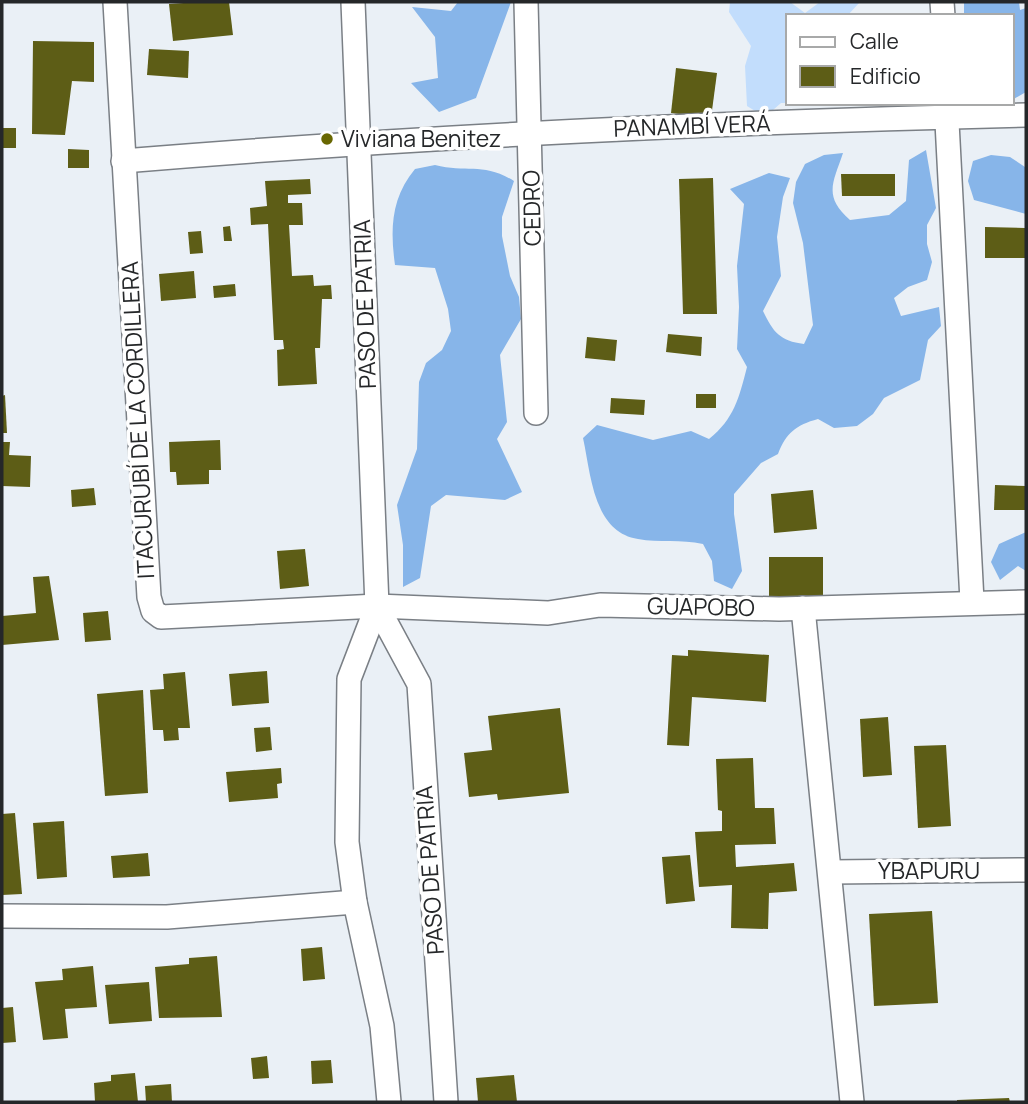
<svg xmlns="http://www.w3.org/2000/svg" width="1028" height="1104" font-family="Manrope,sans-serif">
<rect width="100%" height="100%" fill="#eaf0f6"/>
<path fill="#c2ddfc" d="M730,2H790L805,13L820,2H860L847,16H788V103H781L765,117L747,106L745,66L751,46L729,12Z"/>
<g fill="#87b5e9">
<path d="M458,2H511L476,98L439,112L411,83L438,78L435,37L412,7L451,11Z"/>
<path d="M964,2H1019L1020,10L1026,8V92L1012,100V57L1015,52L1012,51V16H964Z"/>
<path d="M926,150L936,208L927,225V244L932,262L927,280L908,287L894,298L901,316L939,307L941,326L928,340L920,380L884,398L873,414L857,426L834,428L818,419C796,425 786,433 778,454L761,463L734,494V514L742,571L732,589L714,581L712,561L703,544C681,539 659,543 638,539C593,532 591,474 583,438L597,425L653,440L691,431L709,439C734,419 739,398 747,367L737,349L739,307L737,266L744,204L730,189L769,173L790,178L783,197L777,237L781,276L763,311C773,332 780,341 804,344L813,325L803,243L793,203L796,182L805,164L824,155L843,153C833,183 823,196 850,220L889,215L906,201L909,160Z"/>
<path d="M991,155L1010,157L1025,167L1026,214L974,200L968,181L973,161Z"/>
<path d="M435,165C467,173 483,162 514,181L502,217V236L510,276L519,297L521,319L500,355L507,422L497,439L522,492L505,500L446,495L431,506L420,578L403,587V545L397,505L417,449L419,382L426,363L442,350L451,331L448,309L435,268L395,265C390,229 391,198 415,169Z"/>
<path d="M1026,532V571L1018,566L1000,580L991,562L999,544Z"/>
</g>
<g fill="#5d5d16">
<path d="M198,2H229L233,35L173,41L169,4Z"/>
<path d="M33,41L94,42V82L72,81L65,135L32,134Z"/>
<path d="M149,49L189,51L188,78L147,75Z"/>
<path d="M676,68L717,73L711,118L671,113Z"/>
<rect x="2" y="128" width="14" height="20"/>
<path d="M68,149L89,150V168H68Z"/>
<path d="M841,174H895V196H842Z"/>
<path d="M713,178L717,314H683L679,179Z"/>
<path d="M310,179L311,194L288,195V203H302L303,225H289L292,276L313,275L314,286L331,285L332,299H322L320,348H315L317,384L278,386L277,350L284,349L283,340H274L268,224L251,225L250,208L267,206L265,181Z"/>
<path d="M230,226L232,241H224L223,227Z"/>
<path d="M985,227L1025,228V258H985Z"/>
<path d="M201,231L203,253L190,254L188,232Z"/>
<path d="M194,271L196,298L161,301L159,274Z"/>
<path d="M235,284L236,296L214,298L213,286Z"/>
<path d="M668,334L702,337L701,356L666,352Z"/>
<path d="M587,337L617,340L615,361L585,358Z"/>
<rect x="696" y="394" width="20" height="14"/>
<path d="M5,395L7,433H2V396Z"/>
<path d="M611,398L645,400L644,415L610,413Z"/>
<path d="M220,440L221,470H209V484L177,485L176,472H170L169,442Z"/>
<path d="M2,442H10L9,455L31,456L30,487L2,486Z"/>
<path d="M995,485L1026,486V510H994Z"/>
<path d="M94,488L96,505L72,507L71,490Z"/>
<path d="M813,490L817,529L774,533L771,494Z"/>
<path d="M305,549L309,586L280,589L277,551Z"/>
<rect x="769" y="557" width="54" height="47"/>
<path d="M49,576L59,640L2,645V616L36,613L33,577Z"/>
<path d="M108,611L111,640L85,642L83,613Z"/>
<path d="M688,650L769,655L766,702L692,697L689,746L667,745L672,655L688,656Z"/>
<path d="M267,671L269,703L232,706L229,674Z"/>
<path d="M185,672L190,728H178L179,740L164,741L163,730H153L150,690L164,689L163,674Z"/>
<path d="M143,690L148,793L105,796L97,694Z"/>
<path d="M560,708L569,793L498,800L497,794L469,797L464,753L492,750L488,716Z"/>
<path d="M888,717L892,775L863,777L860,719Z"/>
<path d="M270,727L272,750L256,752L254,728Z"/>
<path d="M946,745L951,826L918,828L914,746Z"/>
<path d="M753,758L755,808H774L776,844L735,845L736,867L794,863L797,891L769,893L768,929L731,928L732,885L699,887L695,832L722,831V811L718,810L716,759Z"/>
<path d="M281,768L282,783L277,784L278,798L229,802L226,772Z"/>
<path d="M15,813L22,894L2,895V814Z"/>
<path d="M64,821L67,877L37,879L33,823Z"/>
<path d="M148,853L150,876L113,878L111,856Z"/>
<path d="M690,855L695,901L666,904L662,857Z"/>
<path d="M932,911L938,1003L874,1006L869,914Z"/>
<path d="M322,947L325,979L303,981L301,949Z"/>
<path d="M217,956L222,1017L159,1018L155,967L189,964V958Z"/>
<path d="M93,966L97,1007L65,1009L68,1038L43,1040L35,982L63,980L62,969Z"/>
<path d="M149,982L152,1021L109,1024L105,985Z"/>
<path d="M13,1007L16,1042L2,1043V1008Z"/>
<path d="M267,1056L269,1078L253,1079L251,1058Z"/>
<path d="M331,1060L333,1083L312,1084L311,1061Z"/>
<path d="M135,1073L138,1102H95L94,1083L111,1081V1075Z"/>
<path d="M514,1075L517,1102H478L476,1078Z"/>
<path d="M171,1084L172,1102H146L145,1086Z"/>
<path d="M1009,1098L1010,1102H957V1100Z"/>
</g>
<g fill="none" stroke-linecap="round" stroke-linejoin="round">
<g stroke="#7a7f85" stroke-width="26">
<g id="street">
<path d="M115,2L149,597L153,611L161,617L377,606L548,613L600,605L779,609L1026,602"/>
<path d="M353,2L377,606L349,679L347,842L355,902L382,1026L389,1102"/>
<path d="M526,2L536,413"/>
<path d="M942,2L943,16"/>
<path d="M946,103L972,601"/>
<path d="M123,161C424,136 725,122 1026,115"/>
<path d="M377,606L419,684L446,1102"/>
<path d="M803,608L852,1102"/>
<path d="M831,872L1026,870"/>
<path d="M2,916L167,917L355,902"/>
</g>
</g>
<use href="#street" stroke="#fff" stroke-width="23"/>
</g>
<circle fill="#686701" stroke="#fff" stroke-width="2.5" cx="327" cy="139" r="7"/>
<g text-anchor="middle" stroke-width="7" stroke-linejoin="round" paint-order="stroke">
<g font-size="23" fill="#252729" stroke="#fff">
<text transform="translate(692 126) rotate(-2)" y="8">PANAMBÍ VERÁ</text>
<text transform="translate(532 208) rotate(-91)" y="8">CEDRO</text>
<text transform="translate(365 304) rotate(-92)" y="8">PASO DE PATRIA</text>
<text transform="translate(138 420) rotate(-93)" y="8">ITACURUBÍ DE LA CORDILLERA</text>
<text transform="translate(701 607) rotate(1)" y="8">GUAPOBO</text>
<text transform="translate(430 870) rotate(-94)" y="8">PASO DE PATRIA</text>
<text x="929" y="879">YBAPURU</text>
</g>
<g font-size="23" fill="#252729" stroke="#fff" text-anchor="start">
<text x="341" y="147">Viviana Benitez</text>
</g>
</g>
<rect width="1028" height="1104" fill="none" stroke="#252729" stroke-width="7"/>
<rect x="786" y="14" width="228" height="91" fill="#ffffff" stroke="#a8a9a9" stroke-width="2"/>
<rect x="800" y="37" width="35" height="10" fill="#ffffff" stroke="#a8a9a9" stroke-width="2"/>
<text x="850" y="49" font-size="21" fill="#252729">Calle</text>
<rect x="800" y="66" width="35" height="21" fill="#5d5d16" stroke="#a8a9a9" stroke-width="2"/>
<text x="850" y="84" font-size="21" fill="#252729">Edificio</text>
</svg>
